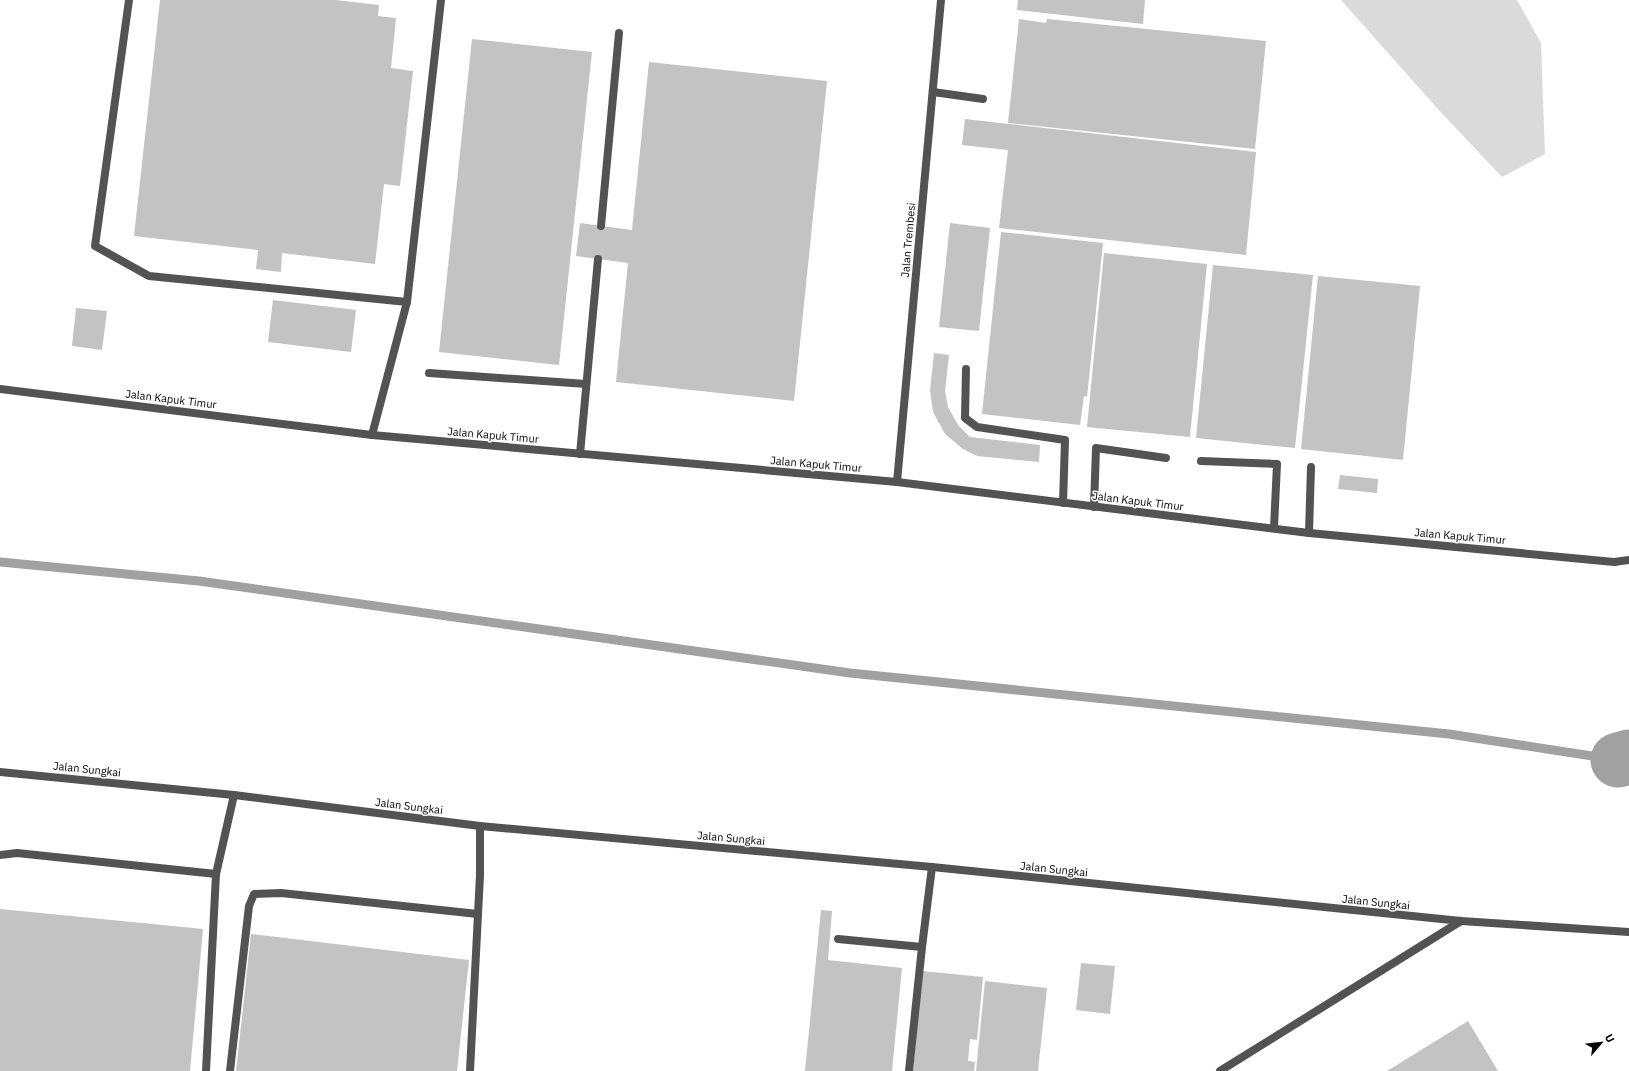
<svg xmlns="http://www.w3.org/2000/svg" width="1629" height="1071" font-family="'IBM Plex Sans',sans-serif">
<rect width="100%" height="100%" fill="#fff"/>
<path fill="#dadada" d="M1341,0H1517L1541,43L1545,154L1502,177L1436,107Z"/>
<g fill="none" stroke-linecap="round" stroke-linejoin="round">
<path stroke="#a1a1a1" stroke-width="9" d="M0,562L199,581L850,673L1449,734L1618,760"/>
<path stroke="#a1a1a1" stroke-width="55" d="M1618,760L1629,757"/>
</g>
<g fill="#c3c3c3">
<path d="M160,0H335L379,5L378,16L396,18L391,68L413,71L400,186L384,184L375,264L282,253L281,272L256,269L258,250L134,236Z"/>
<path d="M1018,0H1145L1143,24L1017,10Z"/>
<path d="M1019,19L1046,23L1047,19L1266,41L1255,149L1008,123Z"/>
<path d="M472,39L592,52L559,365L439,352Z"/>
<path d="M649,62L827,81L794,401L616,382L628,263L576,256L580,223L632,230Z"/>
<path d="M965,119L1256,152L1246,255L999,228L1008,150L962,145Z"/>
<path d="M950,223L990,228L979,331L939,327Z"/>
<path d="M1001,232L1103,243L1087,397L1084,396L1080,425L982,414Z"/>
<path d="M1104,253L1207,264L1190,437L1087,427Z"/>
<path d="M1213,265L1313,275L1295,448L1196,438Z"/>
<path d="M1318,276L1420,286L1403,460L1301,449Z"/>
<path d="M273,300L356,310L351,352L268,342Z"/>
<path d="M76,308L107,311L102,350L72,346Z"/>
<path d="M934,353L949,355L945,391L948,407L958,425L970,437L1040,445L1039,462L977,456L963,449L945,434L933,412L930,390Z"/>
<path d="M1340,475L1378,479L1377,493L1338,489Z"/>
<path d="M0,909L203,929L190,1071H0Z"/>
<path d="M821,910L832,911L828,960L902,968L892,1071H805Z"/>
<path d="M251,934L469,960L457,1071H236Z"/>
<path d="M1081,963L1115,966L1110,1014L1076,1010Z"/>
<path d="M922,971L983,977L977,1040L970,1039L968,1061L975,1062L974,1071H913Z"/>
<path d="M985,981L1047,988L1038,1071H976Z"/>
<path d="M1468,1021L1498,1071H1387Z"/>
</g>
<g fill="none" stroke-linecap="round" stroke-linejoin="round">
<g stroke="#535353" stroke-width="8">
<path d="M129,0L95,246L149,276L407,302"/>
<path d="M933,92L983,99"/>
<path d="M601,226L619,33"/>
<path d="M966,369L965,418L977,427L1065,440L1063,503"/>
<path d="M429,373L586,384"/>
<path d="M372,435L407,302L441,0"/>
<path d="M580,454L598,259"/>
<path d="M1201,461L1277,464L1274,528"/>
<path d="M1094,507L1096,448L1166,458"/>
<path d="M1309,533L1311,467"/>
<path d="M0,855L17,853L216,874"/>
<path d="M838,939L922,947"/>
<path d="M206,1071L216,874L234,795"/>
<path d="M230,1071L249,906L254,894L281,893L478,914"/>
<path d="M470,1071L480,875V826"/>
<path d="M909,1071L922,947L932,867"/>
<path d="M1220,1071L1461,921"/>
</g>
<g stroke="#535353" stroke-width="8">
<path d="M0,389L372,435L897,482L1309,533L1614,562L1629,560"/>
<path d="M897,482L941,0"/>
<path d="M0,772L234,795L480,826L932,867L1461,921L1629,932"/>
</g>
</g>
<g text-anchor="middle" stroke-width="3" stroke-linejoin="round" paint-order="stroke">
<g font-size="11" fill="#000" stroke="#fff">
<text transform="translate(908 240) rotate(-85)" y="4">Jalan Trembesi</text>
<text transform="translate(171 399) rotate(7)" y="4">Jalan Kapuk Timur</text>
<text transform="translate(493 435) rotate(5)" y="4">Jalan Kapuk Timur</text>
<text transform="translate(816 464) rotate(5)" y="4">Jalan Kapuk Timur</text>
<text transform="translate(1138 501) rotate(7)" y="4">Jalan Kapuk Timur</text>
<text transform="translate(1460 536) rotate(5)" y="4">Jalan Kapuk Timur</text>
<text transform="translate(87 769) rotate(6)" y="4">Jalan Sungkai</text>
<text transform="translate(409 806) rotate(7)" y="4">Jalan Sungkai</text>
<text transform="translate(731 838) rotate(5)" y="4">Jalan Sungkai</text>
<text transform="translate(1054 869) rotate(6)" y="4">Jalan Sungkai</text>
<text transform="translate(1376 902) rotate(6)" y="4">Jalan Sungkai</text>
</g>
</g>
<g transform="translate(1601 1043) rotate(62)" stroke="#ffffff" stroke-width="3" paint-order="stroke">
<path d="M0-3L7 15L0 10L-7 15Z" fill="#000000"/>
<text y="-6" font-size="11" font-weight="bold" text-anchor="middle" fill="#000000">U</text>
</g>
</svg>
